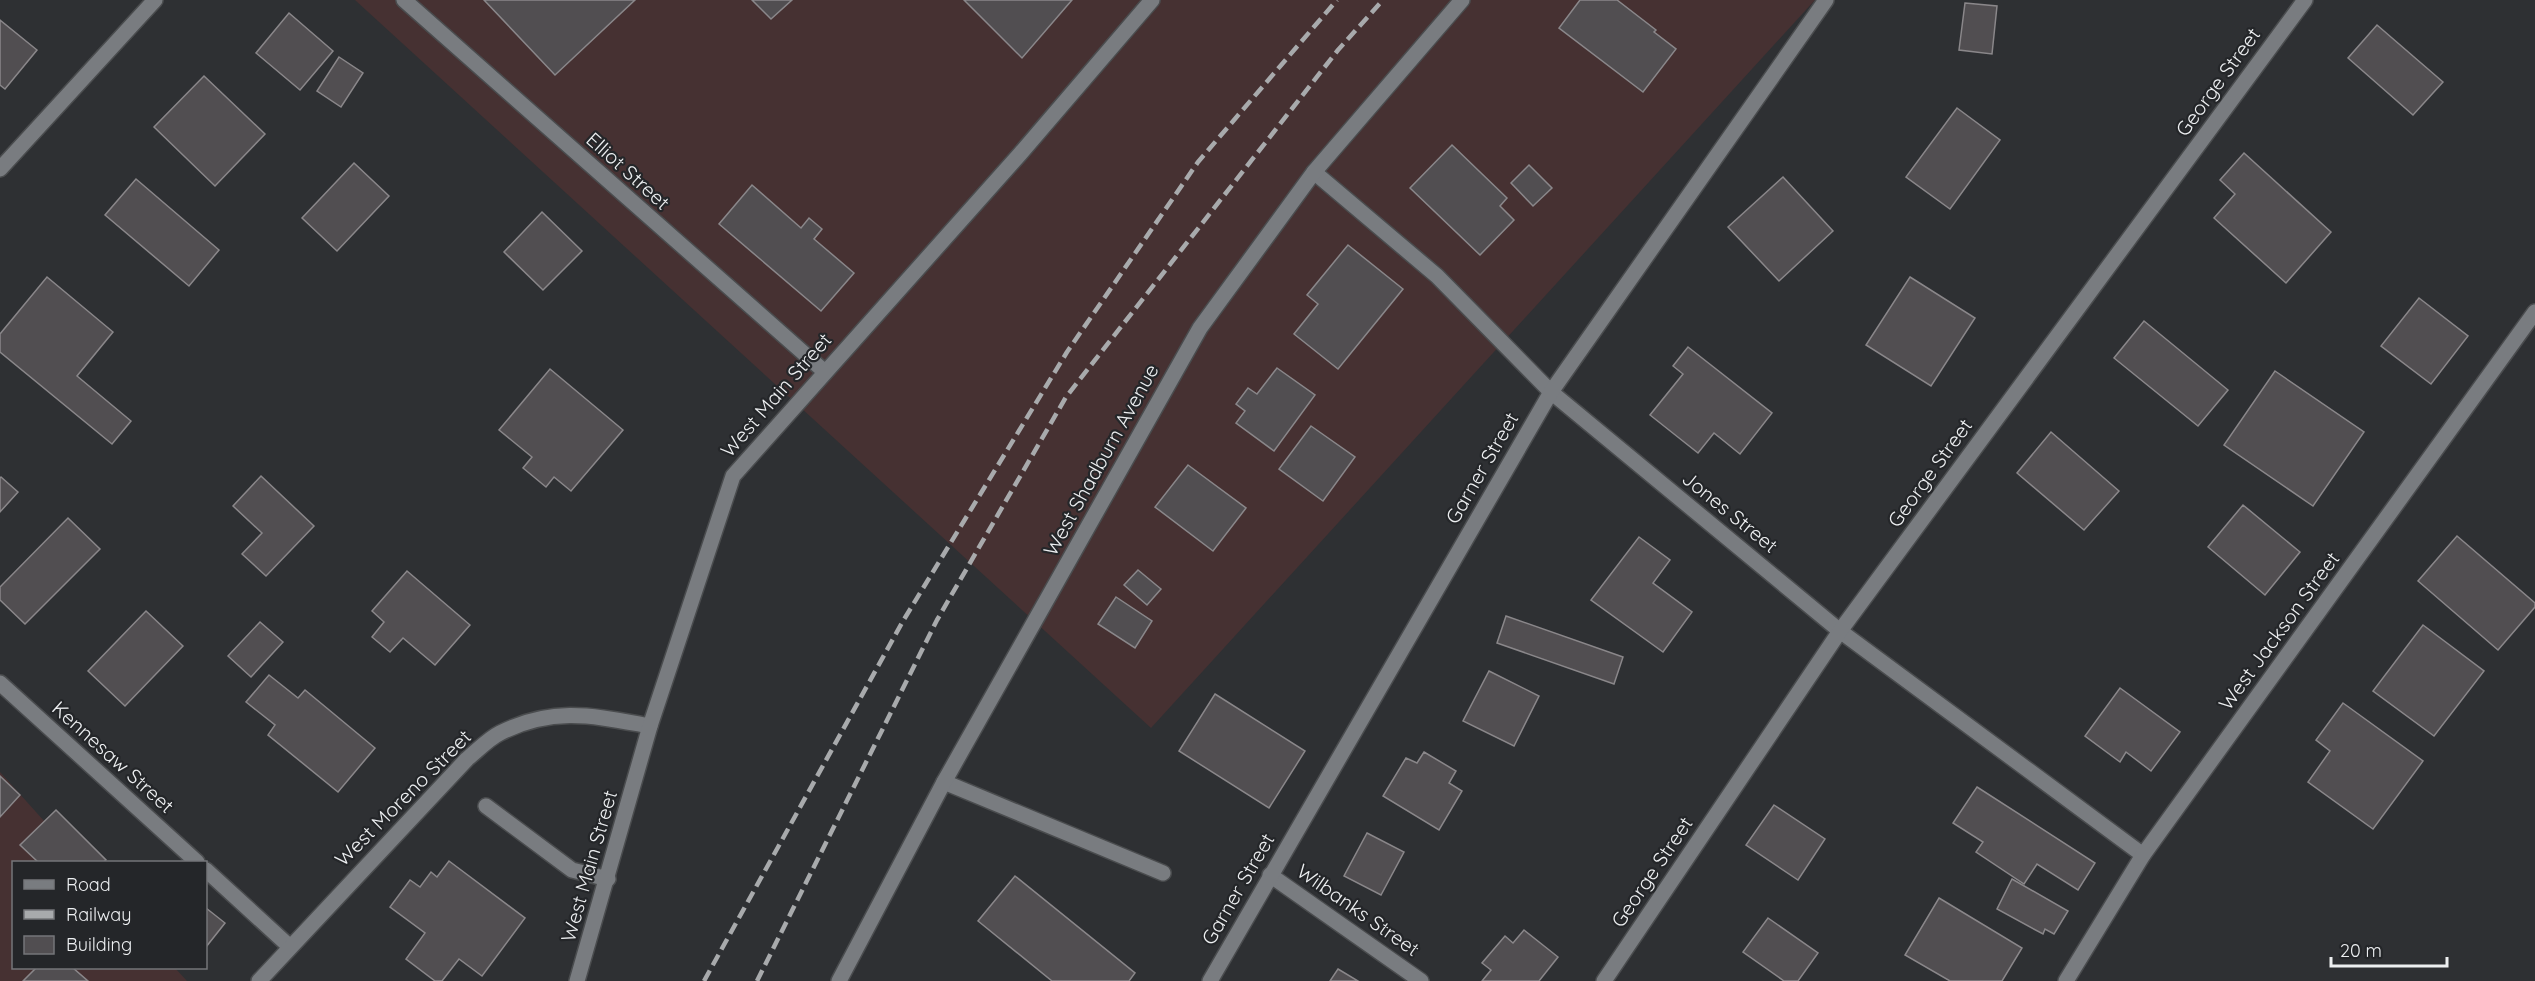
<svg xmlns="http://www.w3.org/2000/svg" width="2535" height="981" font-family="Quicksand,sans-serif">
<rect width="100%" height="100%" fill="#2e3033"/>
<g fill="#463132">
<path d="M355,0H1815L1151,728Z"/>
<path d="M0,772L81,862H14V968H175L187,981H0Z"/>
</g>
<g fill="#514e51" stroke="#8a878a" stroke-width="1.5">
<path d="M484,0H635L555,75Z"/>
<path d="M752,0H792L771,19Z"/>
<path d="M964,0H1072L1022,58Z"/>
<path d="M1580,0H1617L1656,30L1654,32L1676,49L1643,92L1559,28Z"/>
<path d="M1965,3L1997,6L1992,54L1959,50Z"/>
<path d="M289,13L333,51L300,90L256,53Z"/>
<path d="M0,20L37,50L5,89L0,85Z"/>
<path d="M2377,25L2443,82L2413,115L2348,58Z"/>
<path d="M339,57L363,73L341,107L317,91Z"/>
<path d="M204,76L265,134L215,186L154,127Z"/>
<path d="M1957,108L2000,140L1950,209L1906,177Z"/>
<path d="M1452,145L1507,198L1500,206L1514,220L1480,255L1410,188Z"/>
<path d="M2244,153L2331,232L2286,283L2214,218L2235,194L2220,180Z"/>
<path d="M354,163L389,196L337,251L302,218Z"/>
<path d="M1529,165L1552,188L1533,206L1511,183Z"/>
<path d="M1783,177L1833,231L1779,281L1728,227Z"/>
<path d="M136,179L219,250L189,286L105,215Z"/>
<path d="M752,185L801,228L809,218L822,229L814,239L854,273L821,311L719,224Z"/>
<path d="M542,212L582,251L543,290L504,252Z"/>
<path d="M1348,245L1403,289L1338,369L1294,334L1318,304L1307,295Z"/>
<path d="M47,277L113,332L77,376L131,421L112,444L0,352V334Z"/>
<path d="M1910,277L1975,318L1931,386L1866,345Z"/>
<path d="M2419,298L2468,336L2431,384L2381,346Z"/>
<path d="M2144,321L2228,390L2198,426L2114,358Z"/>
<path d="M1688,347L1772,413L1740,454L1714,433L1698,453L1650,415L1683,374L1673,366Z"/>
<path d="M1277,368L1315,395L1274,451L1236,423L1245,411L1236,404L1248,388L1257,394Z"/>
<path d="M550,369L623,430L571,491L554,477L546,487L523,468L532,457L499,430Z"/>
<path d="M2275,371L2364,432L2313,506L2224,445Z"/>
<path d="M1311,426L1355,457L1323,501L1279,469Z"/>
<path d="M2051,432L2119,491L2084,530L2017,473Z"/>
<path d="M1188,465L1246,508L1213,551L1155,507Z"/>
<path d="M261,476L314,526L266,576L242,554L262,533L233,506Z"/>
<path d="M1,477L18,492L0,512V478Z"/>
<path d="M2243,505L2300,552L2265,595L2208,547Z"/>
<path d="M68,518L100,549L25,624L0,600V587Z"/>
<path d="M2457,536L2535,603V607L2498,650L2418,581Z"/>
<path d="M1639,537L1670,560L1653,583L1692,612L1663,652L1591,600Z"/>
<path d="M1138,570L1161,589L1147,605L1124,585Z"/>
<path d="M407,571L470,625L435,665L403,638L390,652L372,637L384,622L372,611Z"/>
<path d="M1116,597L1152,621L1135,648L1098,624Z"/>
<path d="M146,611L183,646L125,706L88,671Z"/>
<path d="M1506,616L1623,657L1614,684L1497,643Z"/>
<path d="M260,622L283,642L251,677L228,656Z"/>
<path d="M2423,625L2484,671L2434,736L2373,691Z"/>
<path d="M1489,671L1539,696L1514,746L1463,721Z"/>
<path d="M269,675L298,698L305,690L375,748L338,792L268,735L275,725L246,702Z"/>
<path d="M2120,688L2180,732L2151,771L2126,752L2120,762L2085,736Z"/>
<path d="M1215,694L1305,751L1269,808L1179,751Z"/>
<path d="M2343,703L2423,761L2373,829L2308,782L2330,751L2316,740Z"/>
<path d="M1424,752L1456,771L1449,783L1462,791L1439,830L1383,796L1406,758L1417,763Z"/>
<path d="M0,776L20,795L0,817Z"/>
<path d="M1977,787L2095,863L2078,890L2037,864L2024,884L1976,852L1983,842L1953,823Z"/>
<path d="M1774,805L1825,839L1798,880L1746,845Z"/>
<path d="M56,810L106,860L103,862H38L20,845Z"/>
<path d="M1367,833L1404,852L1381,895L1344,876Z"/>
<path d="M449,861L525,918L482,976L459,959L442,981H435L406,959L425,933L390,907L410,880L420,887L431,872L437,877Z"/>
<path d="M1015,876L1135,973L1129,981H1052L978,921Z"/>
<path d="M2012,879L2068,911L2054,934L2045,929L2043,934L1997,909Z"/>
<path d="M1939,898L2022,948L2002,981H1950L1905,955Z"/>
<path d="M206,908L225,923L206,947Z"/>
<path d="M1768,918L1818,953L1798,981H1784L1743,952Z"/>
<path d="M1524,930L1558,957L1539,981H1482L1491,970L1482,963L1505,936L1513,943Z"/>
<path d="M36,968H73L88,981H23Z"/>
<path d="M1338,969L1358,981H1330Z"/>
</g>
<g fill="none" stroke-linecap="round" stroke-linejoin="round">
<g stroke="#4a4c4e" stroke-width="18">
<g id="minor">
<path d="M404,0L825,372"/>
<path d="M0,169L155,0"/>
<path d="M1314,172L1437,276L1551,392L1840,631L2143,855"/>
<path d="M0,683L197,862"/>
<path d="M944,782L1163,873"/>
<path d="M486,806L572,870L608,879"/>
<path d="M206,870L289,946"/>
<path d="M1270,875L1421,981"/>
<path d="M259,981L467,759C477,751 488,739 500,733C554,706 594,716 650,726"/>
<path d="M577,981L650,726L733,476L1020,154L1152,0"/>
<path d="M839,981L944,782L1200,328L1314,172L1462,0"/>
<path d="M1210,981L1551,392L1826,0"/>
<path d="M1604,981L1840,631L2305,0"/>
<path d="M2066,981L2143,855L2535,312"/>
</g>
</g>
<use href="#minor" stroke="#797c80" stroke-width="15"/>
<g stroke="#a8aaac" stroke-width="4.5" stroke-dasharray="12 6" stroke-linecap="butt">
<path d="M704,981L903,621L1067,352L1198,162L1337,0"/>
<path d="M757,981L937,620L1066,397L1338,50L1383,0"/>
</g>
</g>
<g text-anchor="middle" stroke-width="4.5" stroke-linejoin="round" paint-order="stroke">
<g font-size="20" fill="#edeff1" stroke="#242629">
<text transform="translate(2218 82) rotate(-54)" y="7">George Street</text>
<text transform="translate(628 171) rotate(42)" y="7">Elliot Street</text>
<text transform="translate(776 395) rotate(-49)" y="7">West Main Street</text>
<text transform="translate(1101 460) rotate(-61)" y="7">West Shadburn Avenue</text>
<text transform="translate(1482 468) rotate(-60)" y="7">Garner Street</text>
<text transform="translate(1930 473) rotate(-54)" y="7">George Street</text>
<text transform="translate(1730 512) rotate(39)" y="7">Jones Street</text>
<text transform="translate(2279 631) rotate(-54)" y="7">West Jackson Street</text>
<text transform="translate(113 757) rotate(42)" y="7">Kennesaw Street</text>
<text transform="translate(403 798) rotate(-45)" y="7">West Moreno Street</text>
<text transform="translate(589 866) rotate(-74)" y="7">West Main Street</text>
<text transform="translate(1652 872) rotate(-56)" y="7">George Street</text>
<text transform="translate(1238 889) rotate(-60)" y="7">Garner Street</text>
<text transform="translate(1358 910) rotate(35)" y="7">Wilbanks Street</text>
</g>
</g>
<rect x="12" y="861" width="195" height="108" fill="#242629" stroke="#747679" stroke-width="1.5"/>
<rect x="24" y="880" width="30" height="9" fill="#797c80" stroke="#747679" stroke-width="1.5"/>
<text x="66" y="891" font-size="18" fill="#edeff1">Road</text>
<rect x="24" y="910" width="30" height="9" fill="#a8aaac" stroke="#747679" stroke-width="1.5"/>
<text x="66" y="921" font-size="18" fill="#edeff1">Railway</text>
<rect x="24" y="936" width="30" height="18" fill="#514e51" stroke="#747679" stroke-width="1.5"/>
<text x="66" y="951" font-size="18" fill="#edeff1">Building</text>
<path d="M2331 957v9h116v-9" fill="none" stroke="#edeff1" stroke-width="3"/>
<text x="2340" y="957" font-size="18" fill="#edeff1" stroke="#242629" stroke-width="4.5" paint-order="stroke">20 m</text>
</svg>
